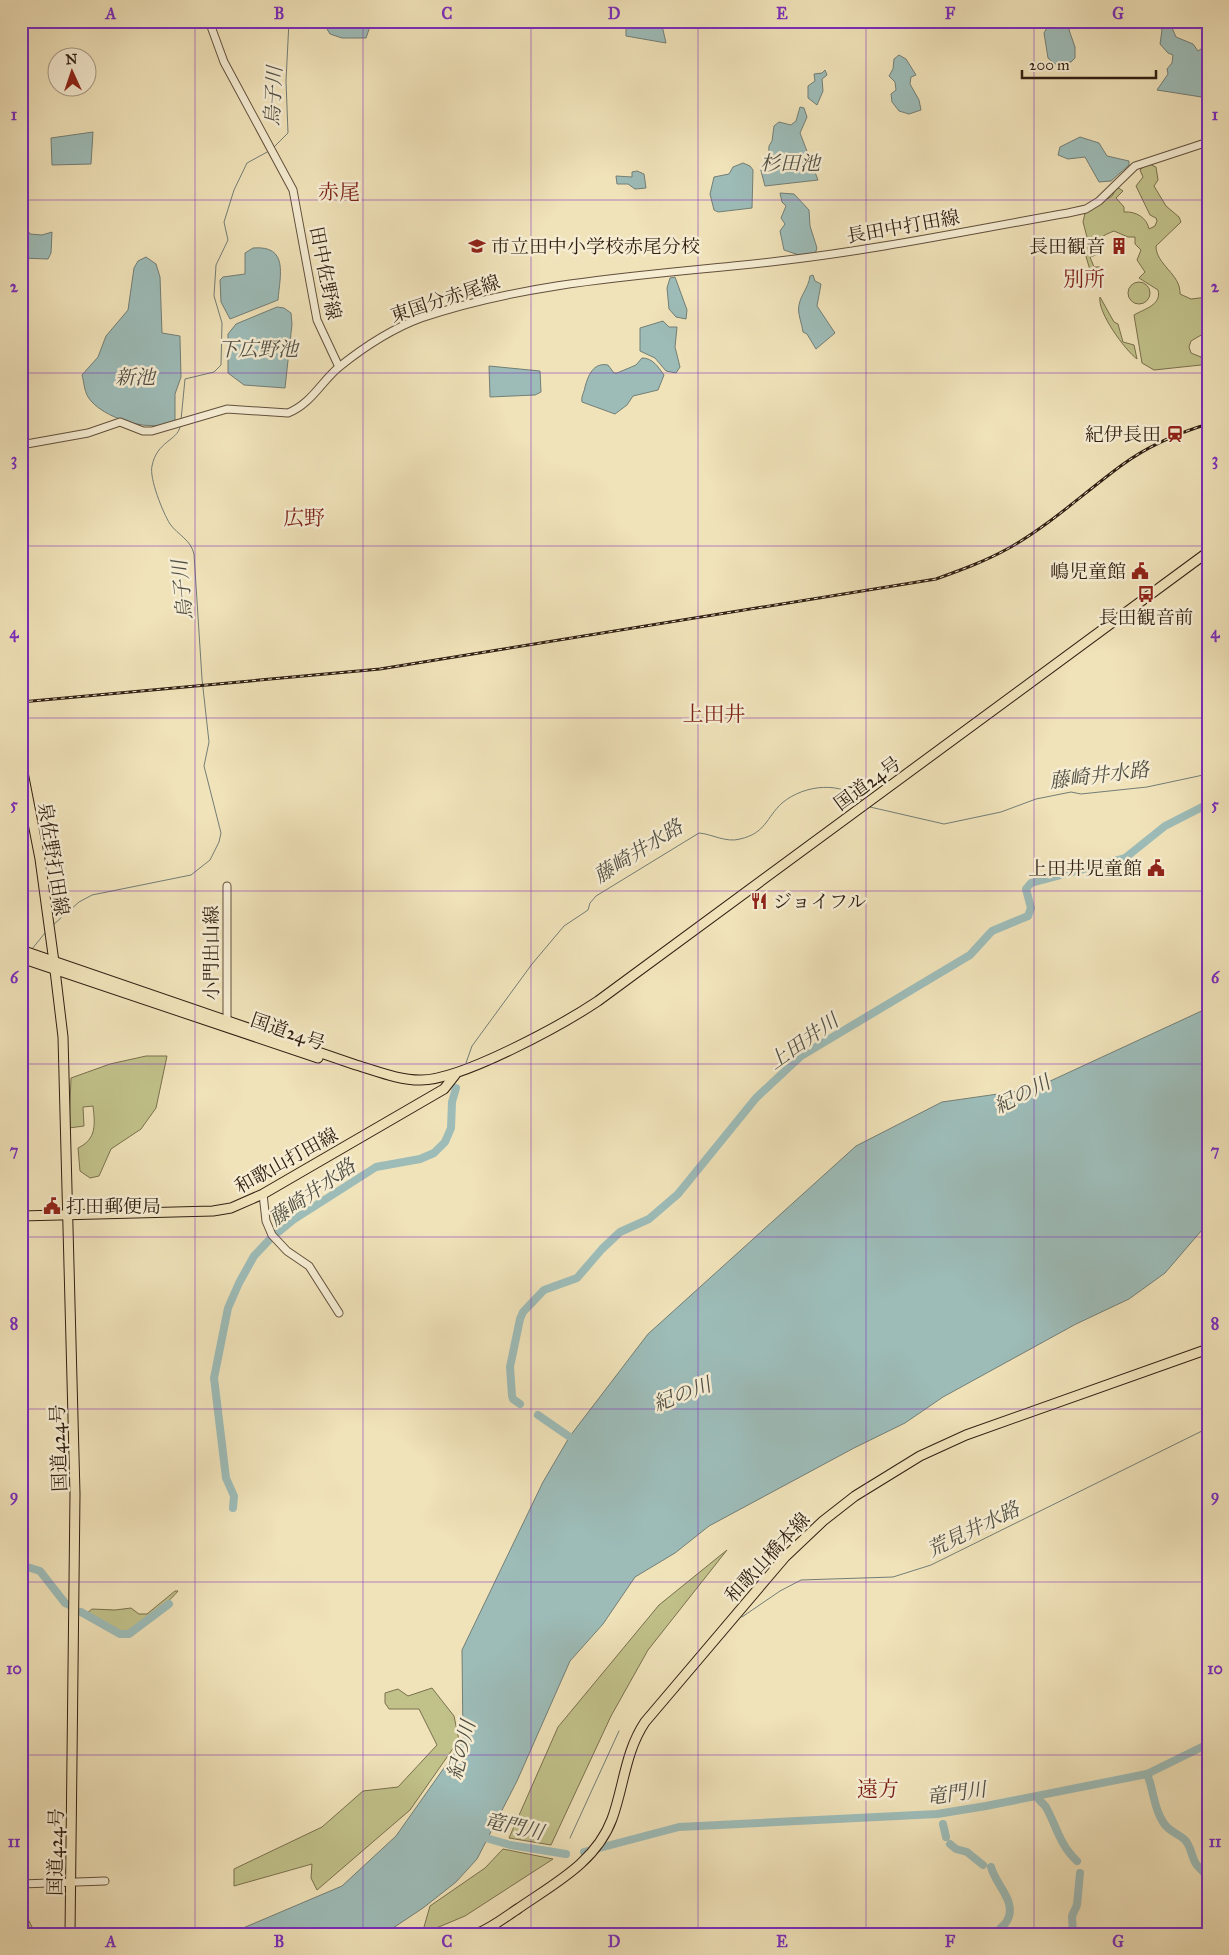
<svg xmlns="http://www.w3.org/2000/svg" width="1229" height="1955" font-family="'IM FELL Great Primer','Noto Serif JP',serif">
<rect width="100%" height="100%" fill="#f0e2b9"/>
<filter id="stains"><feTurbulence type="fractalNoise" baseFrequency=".004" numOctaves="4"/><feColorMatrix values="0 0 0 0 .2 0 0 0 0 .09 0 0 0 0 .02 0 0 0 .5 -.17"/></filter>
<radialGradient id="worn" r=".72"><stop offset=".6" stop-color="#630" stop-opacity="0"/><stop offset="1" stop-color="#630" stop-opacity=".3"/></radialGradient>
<g fill="#c1c18a" stroke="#79704e">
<path d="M1147,163L1156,167L1158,180L1154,186L1166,206L1179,217L1181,222L1156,246C1156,265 1181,274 1180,294L1191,299L1208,297V331L1191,341L1189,347L1191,353L1201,357L1203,363L1201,365L1154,370L1142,363L1134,315C1144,309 1162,305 1158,290L1139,278L1145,272L1137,260L1141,250L1135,244V237H1128L1114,231C1104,235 1095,239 1093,250H1099V254L1090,257L1094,267H1100V269L1090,270L1082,243L1087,237L1083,222L1085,213L1112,196L1117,187L1123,191L1116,198L1124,207V212C1136,211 1147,218 1149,229L1155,226L1157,221L1156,218L1150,215L1136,186L1143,177L1140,170Z"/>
<circle cx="1139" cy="293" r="11"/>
<path d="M1100,297L1114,322L1118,324L1123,342L1134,345L1137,359C1125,350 1097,312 1100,297Z"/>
<path d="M146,1056H167L156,1108L141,1129L111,1149L99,1176L90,1178L80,1171L78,1148C97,1139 95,1124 93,1106L83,1107L84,1126L69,1128L71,1078L110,1064Z"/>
<path d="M727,1550L648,1650L611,1716L551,1845L509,1838L558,1727L659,1605Z"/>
<path d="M175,1591H178C169,1602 136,1632 122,1632C111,1632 96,1619 87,1613L92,1609L115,1610L131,1608L139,1614H147Z"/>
<path d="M432,1688L454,1716L459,1740L410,1810L317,1890L311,1878L312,1864L234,1886V1869L322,1827L363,1791L398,1787L437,1745L419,1709H389L385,1703V1693L398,1689L408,1696Z"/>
<path d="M503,1849L553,1859L465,1916L422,1934L430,1906L485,1868Z"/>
<path d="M21,1909H23L35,1933L21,1932Z"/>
</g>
<g fill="#9dbcb8" stroke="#727e76">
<path d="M322,21H372L366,38H342L330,34Z"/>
<path d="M637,21H661L666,43L626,36V27Z"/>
<path d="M1051,21H1072L1069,30L1075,47V58L1071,62L1055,64L1048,58L1044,33Z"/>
<path d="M1156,21H1169L1176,37L1193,44L1198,51L1208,44V62L1203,71L1208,80V98L1157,90L1168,74L1167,69L1172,63L1173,55L1168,53L1160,44L1162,30Z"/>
<path d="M899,55L906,59L916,75L911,77L910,84L919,100L921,110L909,114L899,111L892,102L891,94L896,90L895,82L889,76L893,69L894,59Z"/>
<path d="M825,70L827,75L822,79L823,91L817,105L808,98V86L815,81L814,74L822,73Z"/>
<path d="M800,107L804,108L807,117L800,133L818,180L765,186L760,167L768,165L769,146L772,141L774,126L779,122L791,125L796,121Z"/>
<path d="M93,132L91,164L52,165L51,138Z"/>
<path d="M1080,137L1099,143L1107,156L1129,161V165L1111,181L1099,182L1085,157L1068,159L1058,155L1060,147Z"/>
<path d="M743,163L750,166L753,170L752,208L718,212L714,210L710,194L714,177L729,174L733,167Z"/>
<path d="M637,171L644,174L646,188L635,189L628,184H617L616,176L632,177V172Z"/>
<path d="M780,193L794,194L809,210L810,226L817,248L815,254L799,255L784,250L780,231L785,224L781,218L786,206L782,202Z"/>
<path d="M21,203L23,223L30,234L42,235L52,232L51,253L48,259L21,258Z"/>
<path d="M253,248C289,245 280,275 278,300L230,319L221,302L220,280L223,277L245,274V253Z"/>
<path d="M146,257L156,264L160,277L162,333L180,336V339L181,377L175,394V420C154,435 101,418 88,397C84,390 84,382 82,375L98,357L106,336L128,310L134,268L138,261Z"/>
<path d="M813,275L815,281L821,284L817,306L835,333L816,349L807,334L803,332C802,324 797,312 799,305C801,294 808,289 810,276Z"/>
<path d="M675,277L687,310L686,319L676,317L669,309L667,288L670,278Z"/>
<path d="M277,307L284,308L291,313L292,324L285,388L244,385L228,373V334L236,324Z"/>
<path d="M663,321L669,327H677L675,347L680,367L676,373L666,371L655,358L640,351V328Z"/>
<path d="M642,358C653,358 658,367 664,375L658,390L633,396L627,405L615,414L582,402C581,396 584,393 585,387C588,376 593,362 608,365L614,373H617L636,365Z"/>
<path d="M489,366L540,371L541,392L535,395L490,397Z"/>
<path d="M1208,1008V1223L1165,1273L1129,1299L1076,1324L943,1397L905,1423L854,1448L709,1526L675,1553L635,1577L603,1624L570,1661L517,1781L477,1859L456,1882L423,1908L384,1934H229L342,1886L396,1836L463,1741L462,1650L543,1482L570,1436L648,1334L856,1146L942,1102L1033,1089Z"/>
</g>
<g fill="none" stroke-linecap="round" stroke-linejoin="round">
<g stroke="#727e76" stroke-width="1">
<path d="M274,147L288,133L286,81L289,21"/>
<path d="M181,420L185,379L214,372L221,365L222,323L214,296L216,265L228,240L224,222L234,190L247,163L269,151"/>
<path d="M870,807L944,824L1001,812L1036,799L1071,792L1081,794L1147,787L1208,774"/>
<path d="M53,925L79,902L92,895L191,875L210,860L219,842L221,833L204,766L209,742L202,679L194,554C191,540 178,535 170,524C163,513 149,478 152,466C157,441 177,441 180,427"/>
<path d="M32,949L45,933"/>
<path d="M466,1063L472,1046L532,964L564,926L588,910L590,903L596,896L699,833C712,834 726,843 740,839C766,833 766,818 782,803C805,784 842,781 863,801"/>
<path d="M742,1617L780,1591L801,1580L893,1577L931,1565L1208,1428"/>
<path d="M570,1838L619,1731"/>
</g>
<g stroke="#9dbcb8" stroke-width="8">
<path d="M520,1404L513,1399L512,1396L510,1367L520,1319L523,1312L544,1290L577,1278L602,1249L620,1232L649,1219L678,1194L756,1098L801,1056L970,955L992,931L1028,916L1031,908L1026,889L1031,883L1125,858L1165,826L1208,804"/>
<path d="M538,1415L577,1442"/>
<path d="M233,1508L234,1496L226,1478L214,1378L228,1308L239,1283L254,1256L270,1239L293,1220L376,1167L420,1159L434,1153L445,1142L451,1128L452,1102L456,1088"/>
<path d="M21,1565L40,1571L65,1603L71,1606"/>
<path d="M81,1612L120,1634H129L169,1604"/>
<path d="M1147,1774C1154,1790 1153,1807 1163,1822C1168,1831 1177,1833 1184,1839C1191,1845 1191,1856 1196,1864C1200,1869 1205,1872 1208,1879"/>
<path d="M1037,1797C1040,1802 1045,1804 1047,1809C1057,1828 1061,1847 1077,1861"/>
<path d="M943,1824L946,1837"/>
<path d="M479,1836L510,1845L566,1854"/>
<path d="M950,1844L956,1849L967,1852L983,1865"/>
<path d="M584,1852L679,1827L937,1814L986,1806L1147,1774L1208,1744"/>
<path d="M991,1867C995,1884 1018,1902 1007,1921C1004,1926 999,1928 996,1934"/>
<path d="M1073,1934L1072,1916L1077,1905L1080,1873"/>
</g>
<g stroke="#61503c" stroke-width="9">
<g id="tertiary">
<path d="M209,21L224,62L293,190L317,320L339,367"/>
<path d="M21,445L88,433L120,422L143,431H152L227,409L288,413C311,404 321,382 339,367C364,347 391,329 421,318C536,279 659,275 779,261C876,250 971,230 1068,213L1086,209L1099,201L1135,166L1208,142"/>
<path d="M227,886V1020"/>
<path d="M263,1194L266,1221L272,1235L287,1251L309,1266L339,1313"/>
<path d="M21,1884L105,1881"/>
</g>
</g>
<g stroke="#312013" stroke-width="11">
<g id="primary">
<path d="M21,762L40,859L54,962"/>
<path d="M21,1216L213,1211L231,1208L263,1194L444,1089L455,1075"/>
<path d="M476,1934C492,1928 505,1917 519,1908C555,1883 596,1862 612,1819C624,1786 625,1752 645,1722L785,1557L823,1521L855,1496L920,1456L966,1435L1208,1349"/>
</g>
</g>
<g stroke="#312013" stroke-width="11">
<g id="trunk">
<path d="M21,950L356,1065C377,1071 398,1080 420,1080C460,1081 562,1025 598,1001L1208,552"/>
<path d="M21,958L318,1058"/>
<path d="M54,962L63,1037L75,1494L70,1934"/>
</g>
</g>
<use href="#tertiary" stroke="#f5ecd2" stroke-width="7"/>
<use href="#primary" stroke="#f0e2b9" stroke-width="9"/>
<use href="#trunk" stroke="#f0e2b9" stroke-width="9"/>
<g stroke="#312013" stroke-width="3">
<path id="rail" d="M21,702L380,669L936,579C961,570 986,561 1009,548C1050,525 1085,492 1122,465C1148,446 1178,433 1208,424"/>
</g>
<use href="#rail" stroke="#f5ecd2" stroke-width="1" stroke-dasharray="4" stroke-linecap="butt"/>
</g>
<path fill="none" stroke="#7b2cbf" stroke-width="1" stroke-opacity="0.55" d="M195,21V1934M363,21V1934M531,21V1934M698,21V1934M866,21V1934M1034,21V1934M21,200H1208M21,373H1208M21,546H1208M21,718H1208M21,891H1208M21,1064H1208M21,1237H1208M21,1409H1208M21,1582H1208M21,1755H1208"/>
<defs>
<g id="school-bare" transform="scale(1.35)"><path d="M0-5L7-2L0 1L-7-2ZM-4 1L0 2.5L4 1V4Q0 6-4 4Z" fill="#8f2418" stroke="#f5ecd2" stroke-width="2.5" paint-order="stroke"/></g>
<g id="building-bare" transform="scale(1.35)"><path d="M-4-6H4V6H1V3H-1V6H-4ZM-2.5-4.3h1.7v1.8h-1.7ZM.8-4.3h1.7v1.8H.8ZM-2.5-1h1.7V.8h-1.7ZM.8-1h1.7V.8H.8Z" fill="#8f2418" stroke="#f5ecd2" stroke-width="2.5" paint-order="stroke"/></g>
<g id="station-bare" transform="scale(1.35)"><path d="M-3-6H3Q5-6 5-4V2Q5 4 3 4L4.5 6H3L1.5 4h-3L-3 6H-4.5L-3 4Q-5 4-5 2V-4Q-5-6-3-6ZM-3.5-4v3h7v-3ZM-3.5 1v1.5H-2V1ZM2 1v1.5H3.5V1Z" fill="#8f2418" stroke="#f5ecd2" stroke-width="2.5" paint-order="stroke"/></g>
<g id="civic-bare" transform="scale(1.35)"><path d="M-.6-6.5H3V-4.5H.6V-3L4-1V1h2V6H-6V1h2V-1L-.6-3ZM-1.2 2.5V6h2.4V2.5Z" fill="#8f2418" stroke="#f5ecd2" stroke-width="2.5" paint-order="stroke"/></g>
<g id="bus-bare" transform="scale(1.35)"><path d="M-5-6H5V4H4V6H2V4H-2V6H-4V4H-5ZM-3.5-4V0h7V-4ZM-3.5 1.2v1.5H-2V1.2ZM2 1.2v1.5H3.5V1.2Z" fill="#8f2418" stroke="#f5ecd2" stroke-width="2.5" paint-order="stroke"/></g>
<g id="restaurant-bare" transform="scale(1.35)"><path d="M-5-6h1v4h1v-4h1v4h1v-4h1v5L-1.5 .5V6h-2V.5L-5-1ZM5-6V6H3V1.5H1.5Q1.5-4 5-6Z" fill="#8f2418" stroke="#f5ecd2" stroke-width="2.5" paint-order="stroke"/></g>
</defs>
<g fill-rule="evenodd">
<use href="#school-bare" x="477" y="246"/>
<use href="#building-bare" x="1119" y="246"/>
<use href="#station-bare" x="1175" y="434"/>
<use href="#civic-bare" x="1140" y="571"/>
<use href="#bus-bare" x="1146" y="594"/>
<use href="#civic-bare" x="1156" y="868"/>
<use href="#restaurant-bare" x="759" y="901"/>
<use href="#civic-bare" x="52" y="1206"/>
</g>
<g text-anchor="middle" stroke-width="5" stroke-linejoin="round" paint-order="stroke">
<g font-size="19" fill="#312013" stroke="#f5ecd2">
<text transform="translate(903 226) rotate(-10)" y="7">長田中打田線</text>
<text transform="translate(326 273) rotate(79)" y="7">田中佐野線</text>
<text transform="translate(445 298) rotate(-18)" y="7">東国分赤尾線</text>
<text transform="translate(867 783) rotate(-36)" y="7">国道24号</text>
<text transform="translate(54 859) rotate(81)" y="7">泉佐野打田線</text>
<text transform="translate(211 953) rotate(-90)" y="7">小門出山線</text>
<text transform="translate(288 1031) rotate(19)" y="7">国道24号</text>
<text transform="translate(286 1160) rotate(-29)" y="7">和歌山打田線</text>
<text transform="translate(58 1448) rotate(-92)" y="7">国道424号</text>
<text transform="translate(767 1557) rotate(-47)" y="7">和歌山橋本線</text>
<text transform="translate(55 1852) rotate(-89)" y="7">国道424号</text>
</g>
<g font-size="19" fill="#312013" stroke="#f5ecd2" text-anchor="end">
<text x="491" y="253" text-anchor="start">市立田中小学校赤尾分校</text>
<text x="1105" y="253">長田観音</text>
<text x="1161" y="441">紀伊長田</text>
<text x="1126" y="578">嶋児童館</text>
<text x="1146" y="624" text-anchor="middle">長田観音前</text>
<text x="1142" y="875">上田井児童館</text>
<text x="773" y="908" text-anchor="start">ジョイフル</text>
<text x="66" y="1213" text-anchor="start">打田郵便局</text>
</g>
<g font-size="20" font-style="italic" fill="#514f45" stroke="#f5ecd2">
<text transform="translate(273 96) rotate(-87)" y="7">烏子川</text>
<text x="790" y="170">杉田池</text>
<text x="258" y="356">下広野池</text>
<text x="135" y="384">新池</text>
<text transform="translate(182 590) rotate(-96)" y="7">烏子川</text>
<text transform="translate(1099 775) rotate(-7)" y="7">藤崎井水路</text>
<text transform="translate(638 851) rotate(-32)" y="7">藤崎井水路</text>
<text transform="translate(803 1041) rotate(-35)" y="7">上田井川</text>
<text transform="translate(1022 1094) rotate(-27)" y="7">紀の川</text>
<text transform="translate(312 1192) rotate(-35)" y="7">藤崎井水路</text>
<text transform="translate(682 1394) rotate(-21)" y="7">紀の川</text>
<text transform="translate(973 1529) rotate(-26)" y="7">荒見井水路</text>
<text transform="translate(461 1750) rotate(-76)" y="7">紀の川</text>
<text transform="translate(956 1793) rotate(-8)" y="7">竜門川</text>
<text transform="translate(514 1826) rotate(13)" y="7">竜門川</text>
</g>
<g font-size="21" fill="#7a1f14" stroke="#f5ecd2">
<text x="339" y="199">赤尾</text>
<text x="1084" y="286">別所</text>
<text x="304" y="525">広野</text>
<text x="714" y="721">上田井</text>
<text x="878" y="1796">遠方</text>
</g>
</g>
<rect width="1229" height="1955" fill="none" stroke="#f0e2b9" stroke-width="55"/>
<g transform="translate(72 72) rotate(357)"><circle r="24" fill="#f5ecd2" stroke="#a79a86"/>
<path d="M0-4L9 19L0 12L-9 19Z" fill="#8f2418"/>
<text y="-8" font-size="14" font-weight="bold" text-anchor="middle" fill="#312013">N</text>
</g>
<path d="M1022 70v8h134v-8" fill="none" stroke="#312013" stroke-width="2.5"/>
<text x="1029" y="70" font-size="15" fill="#312013" stroke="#f5ecd2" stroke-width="4" paint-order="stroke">200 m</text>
<rect x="28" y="28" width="1174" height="1900" fill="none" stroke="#7b2cbf" stroke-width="2"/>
<g font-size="16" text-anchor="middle" font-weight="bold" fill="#7b2cbf">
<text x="111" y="19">A</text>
<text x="279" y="19">B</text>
<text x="447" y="19">C</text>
<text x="614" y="19">D</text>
<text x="782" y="19">E</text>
<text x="950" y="19">F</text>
<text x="1118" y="19">G</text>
<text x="14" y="120">1</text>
<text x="1215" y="120">1</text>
<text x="14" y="292">2</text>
<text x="1215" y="292">2</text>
<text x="14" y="465">3</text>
<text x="1215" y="465">3</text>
<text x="14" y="638">4</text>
<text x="1215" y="638">4</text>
<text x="14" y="810">5</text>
<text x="1215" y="810">5</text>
<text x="14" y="983">6</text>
<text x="1215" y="983">6</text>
<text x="14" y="1156">7</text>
<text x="1215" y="1156">7</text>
<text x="14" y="1329">8</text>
<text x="1215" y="1329">8</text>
<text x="14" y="1501">9</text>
<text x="1215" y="1501">9</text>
<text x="14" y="1674">10</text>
<text x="1215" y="1674">10</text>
<text x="14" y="1847">11</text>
<text x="1215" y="1847">11</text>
<text x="111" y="1947">A</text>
<text x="279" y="1947">B</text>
<text x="447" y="1947">C</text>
<text x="614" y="1947">D</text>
<text x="782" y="1947">E</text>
<text x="950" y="1947">F</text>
<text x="1118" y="1947">G</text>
</g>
<rect width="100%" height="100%" filter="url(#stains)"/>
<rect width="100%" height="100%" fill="url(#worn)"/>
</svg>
